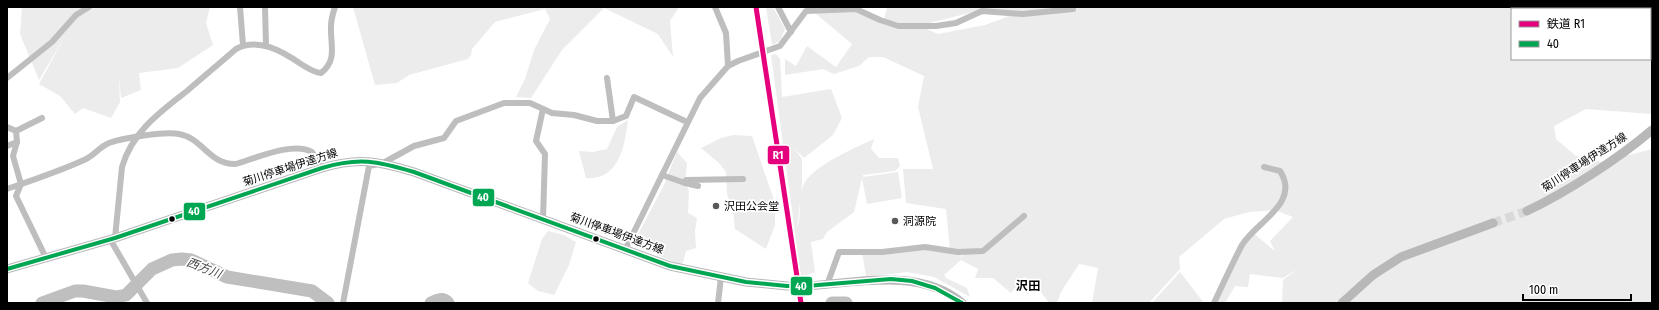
<svg xmlns="http://www.w3.org/2000/svg" width="1659" height="310" font-family="'Fira Sans Condensed','Noto Sans JP',sans-serif">
<rect width="100%" height="100%" fill="#fff"/>
<g fill="#ececec" fill-rule="evenodd">
<path d="M22,7H210L206,23L213,45L178,68L139,73L141,90L121,98L119,77L120,102L111,118L83,108L75,114L60,96L39,84L65,36L39,80L20,34Z"/>
<path d="M353,7H679L670,21L673,57L658,34L604,8L562,50L531,98L516,97L525,79L534,50L550,19L545,9L495,22L472,49L471,55L468,59L409,75L397,83L375,85Z"/>
<path d="M766,7H773L785,29L780,41L772,45Z"/>
<path d="M887,7H1049V11L1075,7H1652V114L1586,109L1554,126L1556,139L1576,156L1602,162L1652,149V303H1282L1283,280L1298,269L1283,278L1250,274L1248,287L1235,286L1225,303H1217L1234,261L1253,233L1275,251L1270,241L1293,217L1275,210L1249,212L1224,219L1179,257L1180,269L1149,303H1092L1098,268L1079,264L1061,292L1057,303H1049L1036,285L1024,277L1011,293L993,278H975L978,269L961,260L944,275L946,278L967,288L970,297L934,277L907,272L866,277L862,251L926,248L962,253L961,259L964,253L950,250L946,209L906,203L903,169H933L918,107L924,76L883,57H869L859,66L834,74L823,69L785,75V59L796,66L807,46L836,67L852,44L815,13L857,11L880,23L897,29L925,28L938,34L985,25L1012,15L985,9L925,24H897L884,20ZM1512,9H1650V59H1512Z"/>
<path d="M776,54L780,59L782,97L831,89L842,118L833,135L804,158L794,148L802,159V186L797,228C802,216 798,199 803,186C811,166 855,148 874,139L871,149L879,158H898L900,166L895,171L863,175V177L898,172L902,198L867,204L862,178L854,212L827,232L823,239L811,242L815,272L801,277L771,55Z"/>
<path d="M628,120C625,145 619,181 586,178L579,151L593,152L607,149L617,127Z"/>
<path d="M733,135L752,136L775,203V225L766,249L735,229L733,211L727,194L726,172L719,163L701,148L721,138Z"/>
<path d="M677,152L687,163L685,183L689,191L688,213L697,218L695,231L696,248L686,251L682,266L633,244L664,185Z"/>
<path d="M548,231L564,235L576,242L569,265L554,295L538,291L528,283L542,239Z"/>
<path d="M1180,272L1204,303H1152Z"/>
</g>
<g fill="none" stroke-linecap="round" stroke-linejoin="round">
<g stroke="#bfbfbf" stroke-width="13">
<path d="M42,303L75,291H83L116,297L126,295L152,269L172,260L182,259L191,260L227,277L312,291L328,303"/>
<path d="M431,303C437,300 443,297 448,303"/>
<path d="M832,303H846"/>
</g>
<g stroke="#d9d9d9" stroke-width="9" stroke-dasharray="9 4.5" stroke-linecap="butt">
<path d="M1493,223L1527,211"/>
<path d="M787,286H806"/>
</g>
<g stroke="#bebebe" stroke-width="6">
<path d="M240,7L243,45"/>
<path d="M265,7L266,45"/>
<path d="M715,7L726,33L728,66"/>
<path d="M778,7L791,32"/>
<path d="M7,78L52,42L76,15L89,7"/>
<path d="M607,78L613,121"/>
<path d="M7,127L16,131L42,118"/>
<path d="M16,131L17,142L13,156L21,184L16,196L46,258"/>
<path d="M7,146L17,142"/>
<path d="M662,175L685,183L686,180L743,179"/>
<path d="M685,183L698,186"/>
<path d="M7,189C33,180 60,171 84,160C94,156 99,147 109,143C123,138 165,131 179,134C203,138 209,165 236,164C256,158 294,141 312,152L322,168"/>
<path d="M543,219L545,154L536,141L543,109"/>
<path d="M115,238L122,167C132,132 160,112 187,91C203,77 220,63 236,49C258,37 282,51 301,64C308,68 312,72 321,73C338,60 330,44 331,26C331,20 333,13 335,7"/>
<path d="M110,239L147,303"/>
<path d="M625,250L700,98L728,66L738,61L780,46L806,11L856,9L880,20L898,26H936L956,23L982,11L1023,14L1073,9"/>
<path d="M827,285L839,252H882L925,247L958,252L983,251L1024,216"/>
<path d="M343,303L369,166L383,163L414,146L444,138L456,121L504,103H530L552,113L574,115L597,121H613L626,116L634,97L687,122"/>
<path d="M718,303L721,277"/>
<path d="M1214,303C1223,284 1232,264 1242,245C1256,222 1301,203 1280,171L1264,167"/>
</g>
<g stroke="#b8b8b8" stroke-width="9">
<path d="M1527,211C1567,192 1618,159 1652,130"/>
<path d="M7,269L115,238L322,168C359,157 377,161 414,172L670,266L746,282L787,286"/>
<path d="M806,286C856,283 920,267 962,303"/>
<path d="M1342,303L1373,275L1401,257L1493,223"/>
</g>
<g stroke="#fff" stroke-width="7">
<path id="bus-1" d="M7,269L115,238L322,168C359,157 377,161 414,172L670,266L746,282L787,286H806L891,279L912,281L935,288L962,303"/>
</g>
<use href="#bus-1" stroke="#00a651" stroke-width="4"/>
<g stroke="#fff" stroke-width="8">
<path id="rail-1" d="M756,7L801,303"/>
</g>
<use href="#rail-1" stroke="#e5007d" stroke-width="5"/>
</g>
<g fill="#595959" stroke="#fff" stroke-width="1.5">
<circle cx="716" cy="206" r="4"/>
<circle cx="895" cy="221" r="4"/>
</g>
<g fill="#000" stroke="#fff" stroke-width="1.5">
<circle cx="172" cy="219" r="3.5"/>
<circle cx="596" cy="239" r="3.5"/>
</g>
<g text-anchor="middle" stroke-width="3.5" stroke-linejoin="round" paint-order="stroke">
<g font-size="11" fill="#000" stroke="#fff">
<text transform="translate(1584 162) rotate(-33)" y="4">菊川停車場伊達方線</text>
<text transform="translate(290 167) rotate(-18)" y="4">菊川停車場伊達方線</text>
<text transform="translate(617 233) rotate(20)" y="4">菊川停車場伊達方線</text>
</g>
<g font-size="11" fill="#000" stroke="#fff" text-anchor="start">
<text x="724" y="210">沢田公会堂</text>
<text x="903" y="225">洞源院</text>
</g>
<g font-size="12" font-style="italic" fill="#444" stroke="#fff">
<text transform="translate(204 268) rotate(21)" y="4">西方川</text>
</g>
<g font-size="12" font-weight="bold" fill="#000" stroke="#fff">
<text x="1028" y="290">沢田</text>
</g>
</g>
<g stroke="#fff" stroke-width="1.5">
<rect x="767" y="145" width="23" height="20" rx="4" fill="#e5007d"/>
<rect x="472" y="188" width="23" height="19" rx="4" fill="#00a651"/>
<rect x="183" y="202" width="23" height="19" rx="4" fill="#00a651"/>
<rect x="790" y="276" width="23" height="20" rx="4" fill="#00a651"/>
</g>
<g font-size="11" text-anchor="middle" font-weight="bold" fill="#fff">
<text x="778" y="159">R1</text>
<text x="483" y="201">40</text>
<text x="194" y="215">40</text>
<text x="801" y="290">40</text>
</g>
<rect width="1659" height="310" fill="none" stroke="#000000" stroke-width="16"/>
<rect x="1511" y="8" width="140" height="52" fill="#ffffff" stroke="#999999"/>
<rect x="1519" y="21" width="20" height="6" fill="#e5007d" stroke="#999999"/>
<text x="1547" y="28" font-size="12" fill="#000000">鉄道 R1</text>
<rect x="1519" y="41" width="20" height="6" fill="#00a651" stroke="#999999"/>
<text x="1547" y="48" font-size="12" fill="#000000">40</text>
<path d="M1523 294v6h108v-6" fill="none" stroke="#000000" stroke-width="2"/>
<text x="1529" y="294" font-size="12" fill="#000000" stroke="#ffffff" stroke-width="3" paint-order="stroke">100 m</text>
</svg>
